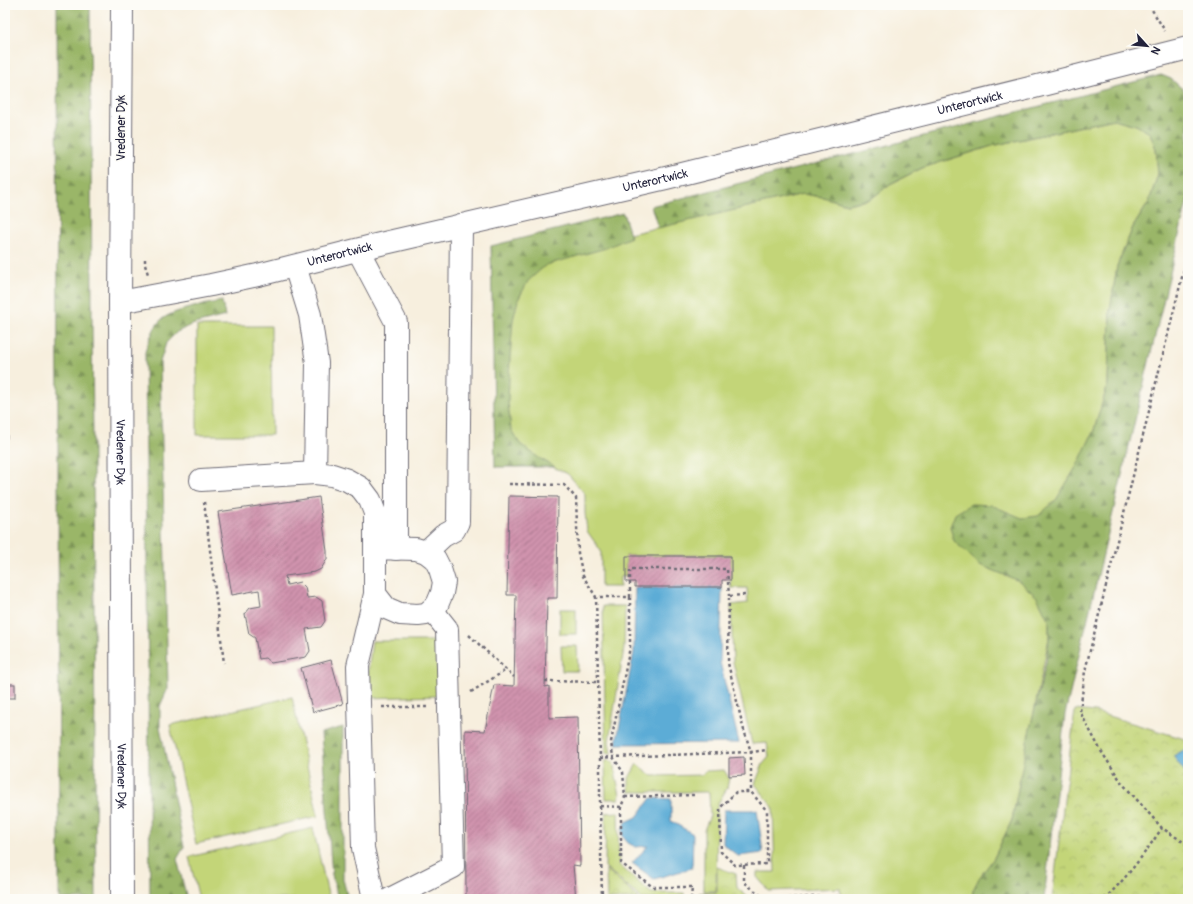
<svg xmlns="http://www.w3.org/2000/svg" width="1193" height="904" font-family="Pangolin,sans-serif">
<defs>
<pattern id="forest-firs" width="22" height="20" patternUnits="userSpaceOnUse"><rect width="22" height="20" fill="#9ab668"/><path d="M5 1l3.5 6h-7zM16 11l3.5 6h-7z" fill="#7d9457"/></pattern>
<pattern id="park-crowns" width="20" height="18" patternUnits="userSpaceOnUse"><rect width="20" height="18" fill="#c3d578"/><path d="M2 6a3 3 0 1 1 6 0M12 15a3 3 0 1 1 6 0" fill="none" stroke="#a7b769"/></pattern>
<pattern id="building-hatch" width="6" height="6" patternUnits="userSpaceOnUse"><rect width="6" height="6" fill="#d093ad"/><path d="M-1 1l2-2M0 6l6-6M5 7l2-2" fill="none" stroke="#a8788e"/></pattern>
</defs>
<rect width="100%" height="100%" fill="#fdfcf7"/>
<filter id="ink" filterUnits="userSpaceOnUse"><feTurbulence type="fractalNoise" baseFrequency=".025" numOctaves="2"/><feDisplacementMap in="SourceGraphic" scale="8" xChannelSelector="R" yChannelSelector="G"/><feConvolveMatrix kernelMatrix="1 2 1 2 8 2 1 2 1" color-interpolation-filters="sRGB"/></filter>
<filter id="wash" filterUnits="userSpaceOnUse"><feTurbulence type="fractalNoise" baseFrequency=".012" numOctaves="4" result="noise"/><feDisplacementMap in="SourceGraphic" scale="16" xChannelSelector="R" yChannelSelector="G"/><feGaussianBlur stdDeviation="0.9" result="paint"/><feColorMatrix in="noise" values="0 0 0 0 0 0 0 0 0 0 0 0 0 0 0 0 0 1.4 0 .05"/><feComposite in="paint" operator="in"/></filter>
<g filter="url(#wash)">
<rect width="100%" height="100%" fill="#f7efde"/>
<g fill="#c3d578" stroke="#727c5a">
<path d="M1114,119L1136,125L1150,133L1156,149L1158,174L1149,202L1133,227L1117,266L1110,311L1108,384L1094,430L1049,621V638L1012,820L994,858L973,890L972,899H841L840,888L769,891L757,877V872H775L773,807L755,784L763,764L769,757L767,743L752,744L733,662L731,605L748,603L747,588H731V555L626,556V576L620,577V587H601V551L587,531L585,513V494L568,474L507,446L508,262L803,194L823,197L847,204L870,199L890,184L922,168L992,146Z"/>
<path d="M197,326H271L272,435H197Z"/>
<path d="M603,606H625L624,648L609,741L611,754L606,753Z"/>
<rect x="560" y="609" width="16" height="25"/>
<path d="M372,641H437L440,696L365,698Z"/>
<path d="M561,646H577L578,671H562Z"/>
<path d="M292,697L318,816L196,844L170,725Z"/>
<path d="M608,760L613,762L620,795L619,799H606L605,762Z"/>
<path d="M637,764L652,776L702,775L705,771L724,770L729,778L727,788L717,805L716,891H704V830L710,816L709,792H629V778Z"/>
<path d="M618,812L619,865L651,893H684V899H642L605,867L606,813Z"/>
<path d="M313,828L329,899H199L189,857Z"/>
</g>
<g fill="url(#forest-firs)" stroke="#5e6c52">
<path d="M57,5H90L96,899H59Z"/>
<path d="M1161,75L1171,79L1186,92L1188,99V198L1065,714L1044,899H972L973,890L979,878L994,858L1012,820L1028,737L1046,662L1049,638V621L1037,597L1019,581L980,565L954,541L950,527L955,514L971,504L991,505L1022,518L1038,516L1056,500L1078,464L1094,430L1108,384L1110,311L1117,266L1133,227L1149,202L1158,174L1156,149L1150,133L1136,125L1114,119L992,146L922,168L890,184L871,199L847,204L823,197L803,194L658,228L651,206Z"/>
<path d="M623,213L631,237L606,248L546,265L528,281L518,300L513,320L510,358L508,402L511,430L520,444L539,458L555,467H495L491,246Z"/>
<path d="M222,301L225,316L191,325L177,332L166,343L160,362L168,688L160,706V727L184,847L177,859L187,899H150L145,352C148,343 154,325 162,319C176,309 204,305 222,301Z"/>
<path d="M343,727V879L348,899H338L332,875L321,733Z"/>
</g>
<g fill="url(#park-crowns)" stroke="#727c5a">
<path d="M1075,710L1095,712L1188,740V899H1052Z"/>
<path d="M717,867L736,874L737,888L750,899H699V893L717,892Z"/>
<path d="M606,869L639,899H607Z"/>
</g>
<g fill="#5bacd6" stroke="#3e6788">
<path d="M635,588H722L720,662L739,743L616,744L634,652Z"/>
<path d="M1184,750L1188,753V776L1173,756Z"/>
<path d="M651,798L671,799V821L693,834L692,868L654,879L632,863L648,846L636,847L628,843L623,837L622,830L626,822L637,817Z"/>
<path d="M724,810H757L763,853L738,856L723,844Z"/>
</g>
<g id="blocks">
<g fill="url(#building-hatch)">
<rect x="5" y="415" width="2" height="23"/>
<path d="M509,496L558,497L557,598H547L545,687L549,686V718L578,717L580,866L573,865L576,899H466L465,730L485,731L494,685L514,686L516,595H507Z"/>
<path d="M319,497L327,551V559L321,569L315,572L285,576L287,585L300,582L305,587L307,598L316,597L322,601L325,621L321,627L306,629L310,651L306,657L271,663L265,658L259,659L255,638L249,634L245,614L250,608L261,606L259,590L232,595L218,512Z"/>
<path d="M626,556H731V580H722V587H635V582H626Z"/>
<path d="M331,660L343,704L313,712L301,668Z"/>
<rect x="5" y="684" width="10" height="14"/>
<path d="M744,757L745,775L729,776V758Z"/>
</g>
</g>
</g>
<g filter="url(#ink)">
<use href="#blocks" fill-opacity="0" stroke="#6d6a74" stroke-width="1"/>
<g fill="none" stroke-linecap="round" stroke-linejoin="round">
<g stroke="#6d6a74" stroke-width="24">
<g id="minor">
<path d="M358,250L396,322V549"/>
<path d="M295,266L310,315L317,363L315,473L332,475L347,480L361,488L370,500L375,513V594L386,608L400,614L418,615L426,614L437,605L442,593L444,582L440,569L435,559L426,552L416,549L375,548"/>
<path id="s1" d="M120,302L211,285L258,275L376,245L666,178L1030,88L1188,48"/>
<path d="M201,480L315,473"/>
<path d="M426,552L443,536L454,530L458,522L461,225"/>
<path d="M374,899L363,848L358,666L375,594"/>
<path d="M390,899L453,867L447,629L432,610"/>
</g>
</g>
<g stroke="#6d6a74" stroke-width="24">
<g id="major">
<path id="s2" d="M122,5L120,302L122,899"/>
</g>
</g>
<g stroke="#6d6a74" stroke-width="2.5" stroke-dasharray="3 3" stroke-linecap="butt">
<path d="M1149,5L1165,31"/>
<path d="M1188,253L1085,671L1080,712L1101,751L1122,783L1162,828L1188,845"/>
<path d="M145,259V265L148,274"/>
<path d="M509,484L564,485L576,498L578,553L583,576L596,597"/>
<path d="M204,502L224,663"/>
<path d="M745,595L729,596L728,663L743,727L751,752V792L767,811V864L735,865L721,852L720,808L736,792H751"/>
<path d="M630,597V569H727L729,596"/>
<path d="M469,635L514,677"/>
<path d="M545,681L598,682"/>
<path d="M471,692L506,670"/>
<path d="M382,707H427"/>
<path d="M600,758V806L621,807L625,797L623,772L613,757L611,742L630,647V597H596L600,758L613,757L751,752L767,750"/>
<path d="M625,797L695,795"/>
<path d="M600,806L602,899"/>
<path d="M621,807V863L653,887H692L691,899"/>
<path d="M744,865V882L765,899"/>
<path d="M769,899L838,896"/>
<path d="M1104,899C1127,878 1145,853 1162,828"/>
</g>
<use href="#minor" stroke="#fff" stroke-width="22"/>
<use href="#major" stroke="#fff" stroke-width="22"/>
</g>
</g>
<g text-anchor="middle" stroke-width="3" stroke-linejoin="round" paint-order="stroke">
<g font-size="12" fill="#22223b" stroke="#fdfcf7">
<text dy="4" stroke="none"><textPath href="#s1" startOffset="873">Unterortwick</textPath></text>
<text transform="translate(121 128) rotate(-90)" y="4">Vredener Dyk</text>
<text dy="4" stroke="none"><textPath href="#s1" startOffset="549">Unterortwick</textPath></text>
<text dy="4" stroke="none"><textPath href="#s1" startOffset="225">Unterortwick</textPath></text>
<text dy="4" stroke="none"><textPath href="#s2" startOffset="447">Vredener Dyk</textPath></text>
<text dy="4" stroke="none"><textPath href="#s2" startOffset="771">Vredener Dyk</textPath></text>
</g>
</g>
<rect width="1193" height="904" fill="none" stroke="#fdfcf7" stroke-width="20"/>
<g transform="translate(1147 46) rotate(117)" stroke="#fdfcf7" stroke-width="3" paint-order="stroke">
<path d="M0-3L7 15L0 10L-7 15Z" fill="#22223b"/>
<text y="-6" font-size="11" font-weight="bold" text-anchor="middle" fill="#22223b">N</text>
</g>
</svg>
